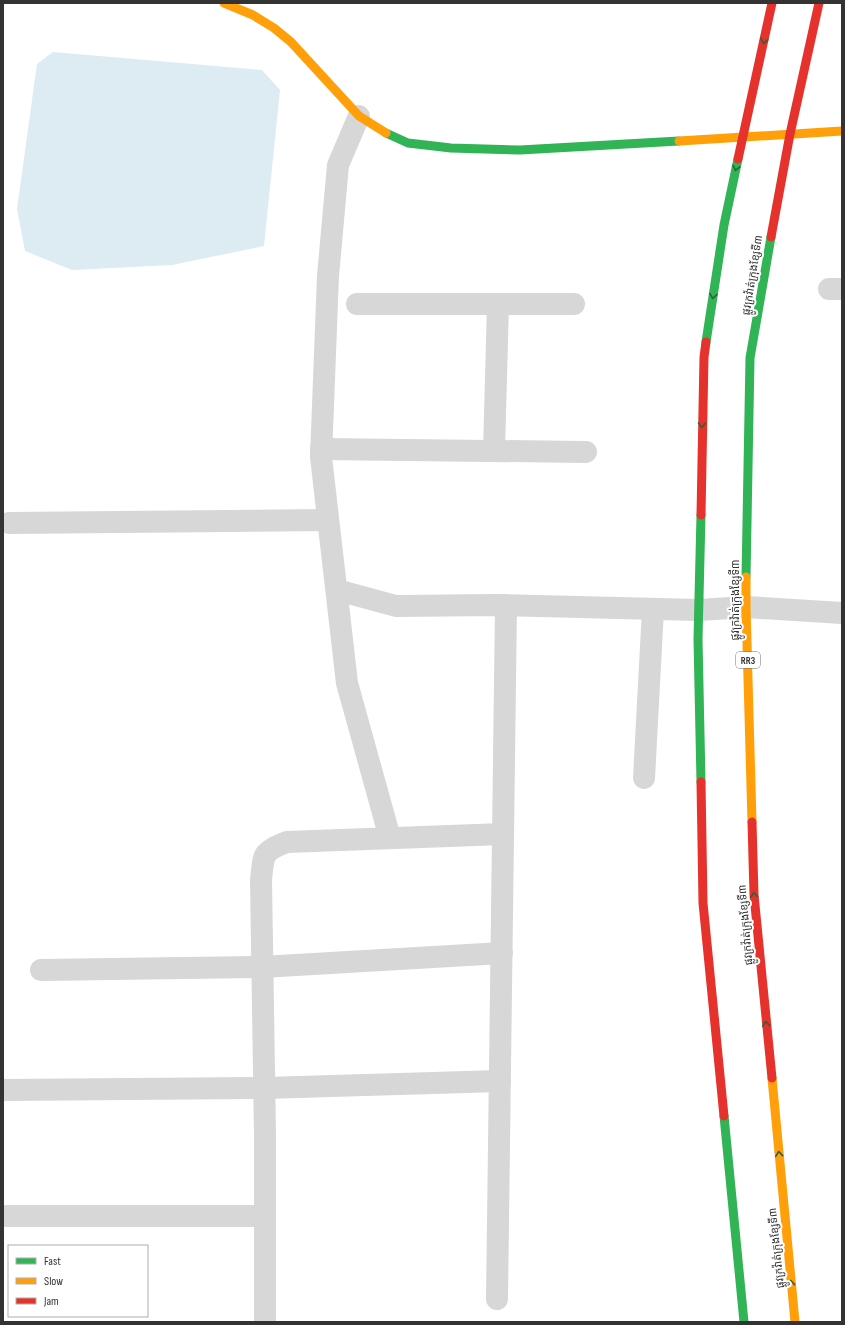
<svg xmlns="http://www.w3.org/2000/svg" width="845" height="1325" font-family="'Sofia Sans Condensed','Noto Sans Khmer',sans-serif">
<rect width="100%" height="100%" fill="#fff"/>
<path fill="#ddebf3" d="M53,52L262,70L280,90L264,246L172,265L72,270L25,251L17,209L37,64Z"/>
<g fill="none" stroke-linecap="round" stroke-linejoin="round">
<g stroke="#d7d7d7" stroke-width="22">
<path d="M359,116L338,165L328,276L321,457L347,683L390,838"/>
<path d="M829,289H842"/>
<path d="M357,304H574"/>
<path d="M321,449L586,452"/>
<path d="M494,451L498,304"/>
<path d="M9,523L328,520"/>
<path d="M337,590L396,606L495,605L699,610L746,607L842,613"/>
<path d="M644,778L653,609"/>
<path d="M41,970L262,967L502,953"/>
<path d="M3,1090L264,1088L500,1081"/>
<path d="M3,1216H265"/>
<path d="M497,1299L506,605"/>
<path d="M265,1322V1136L261,880C264,854 261,852 287,842L503,834"/>
</g>
<g stroke="#30b455" stroke-width="9">
<path d="M386,133L408,143L451,148L520,150L679,141"/>
<path d="M706,342L724,225L738,159"/>
<path d="M701,515L698,639L701,782"/>
<path d="M746,577L750,358L771,237"/>
<path d="M724,1116L744,1322"/>
</g>
<g stroke="#ff9f0a" stroke-width="9">
<path d="M224,3L253,15L274,28L291,42L359,116L386,133"/>
<path d="M679,141L842,131"/>
<path d="M746,577V607L752,822"/>
<path d="M772,1078L795,1322"/>
</g>
<g stroke="#e5322d" stroke-width="9">
<path d="M738,159L772,3"/>
<path d="M771,237L790,134L819,3"/>
<path d="M701,515L704,357L706,342"/>
<path d="M701,782L703,903L724,1116"/>
<path d="M752,822L754,895L772,1078"/>
</g>
</g>
<defs><path id="oneway-chevron" d="M-2-3.5L2.5 0L-2 3.5" fill="none" stroke-width="1.6" stroke-linecap="round" stroke-linejoin="round"/></defs>
<g stroke="#32603f">
<use href="#oneway-chevron" transform="translate(764 41) rotate(102)"/>
<use href="#oneway-chevron" transform="translate(736 168) rotate(102)"/>
<use href="#oneway-chevron" transform="translate(713 296) rotate(99)"/>
<use href="#oneway-chevron" transform="translate(702 425) rotate(91)"/>
<use href="#oneway-chevron" transform="translate(754 895) rotate(-94)"/>
<use href="#oneway-chevron" transform="translate(766 1024) rotate(-96)"/>
<use href="#oneway-chevron" transform="translate(779 1154) rotate(-96)"/>
<use href="#oneway-chevron" transform="translate(791 1283) rotate(-96)"/>
</g>
<g text-anchor="middle" stroke-width="4" stroke-linejoin="round" paint-order="stroke">
<rect fill="#fff" stroke="#707070" stroke-width="1" x="736" y="652" width="24" height="16" rx="3"/>
<g font-size="10" font-weight="bold" fill="#333">
<text x="748" y="664">RR3</text>
</g>
<g font-size="11" fill="#333" stroke="#fff">
<text transform="translate(752 275) rotate(-81)" y="4">ផ្លូវក្រវ៉ាត់ក្រុងខ្សែទី៣</text>
<text transform="translate(735 600) rotate(-90)" y="4">ផ្លូវក្រវ៉ាត់ក្រុងខ្សែទី៣</text>
<text transform="translate(745 925) rotate(-95)" y="4">ផ្លូវក្រវ៉ាត់ក្រុងខ្សែទី៣</text>
<text transform="translate(776 1248) rotate(-96)" y="4">ផ្លូវក្រវ៉ាត់ក្រុងខ្សែទី៣</text>
</g>
</g>
<rect width="845" height="1325" fill="none" stroke="#333333" stroke-width="8"/>
<rect x="8" y="1245" width="140" height="72" fill="#ffffff" stroke="#adadad"/>
<rect x="16" y="1258" width="20" height="6" fill="#30b455" stroke="#adadad"/>
<text x="44" y="1265" font-size="12" fill="#333333">Fast</text>
<rect x="16" y="1278" width="20" height="6" fill="#ff9f0a" stroke="#adadad"/>
<text x="44" y="1285" font-size="12" fill="#333333">Slow</text>
<rect x="16" y="1298" width="20" height="6" fill="#e5322d" stroke="#adadad"/>
<text x="44" y="1305" font-size="12" fill="#333333">Jam</text>
</svg>
